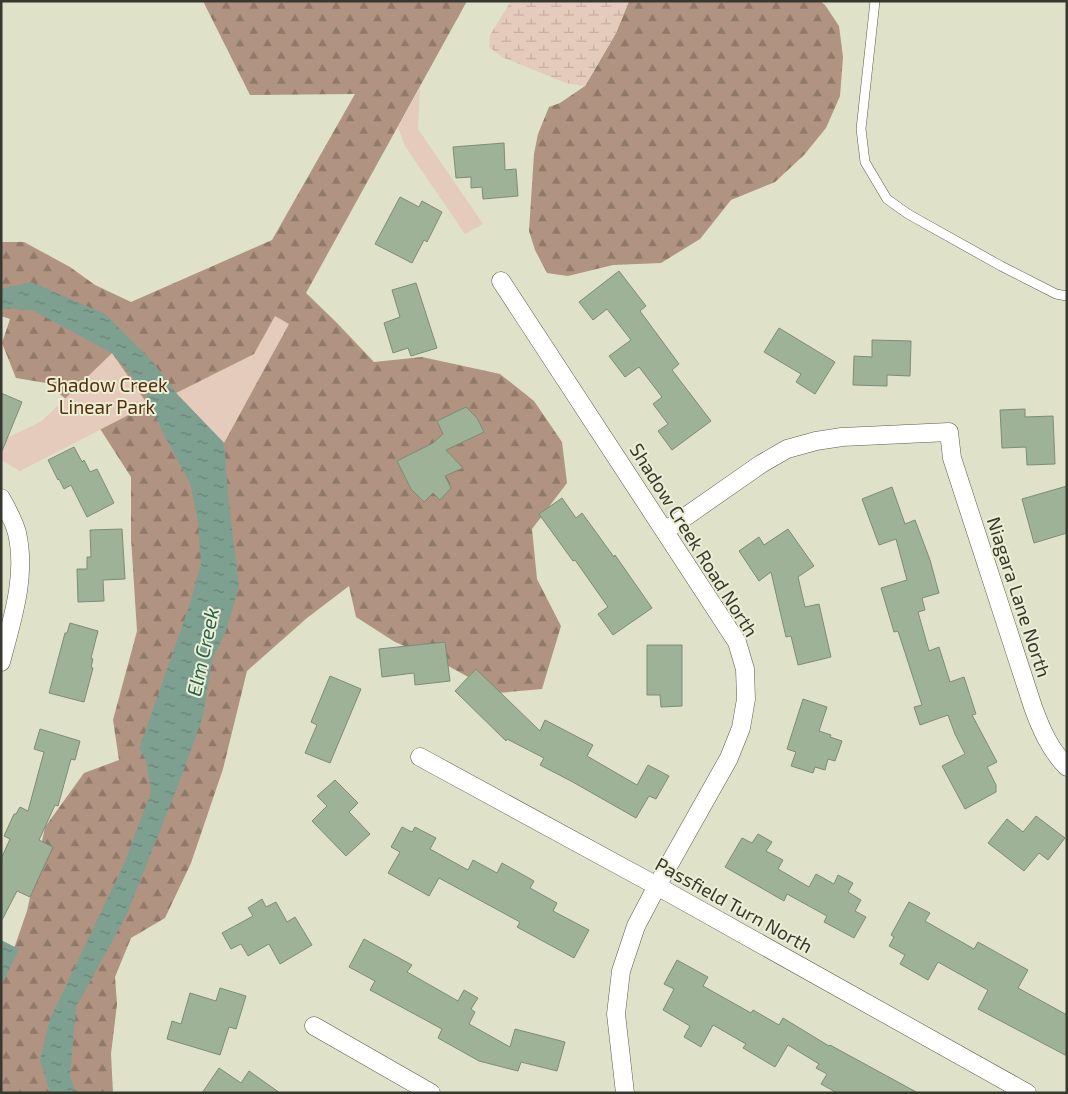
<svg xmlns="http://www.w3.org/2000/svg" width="1068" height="1094" font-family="'Exo 2',sans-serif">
<defs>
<pattern id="forest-firs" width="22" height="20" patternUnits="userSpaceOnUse" patternTransform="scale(1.25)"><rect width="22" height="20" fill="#b09380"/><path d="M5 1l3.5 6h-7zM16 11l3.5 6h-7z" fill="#907969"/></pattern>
<pattern id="wetland-marsh" width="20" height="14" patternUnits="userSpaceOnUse" patternTransform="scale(1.25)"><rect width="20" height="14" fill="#e4cbbb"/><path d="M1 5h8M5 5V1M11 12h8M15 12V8" fill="none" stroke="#c4afa1"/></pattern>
<pattern id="water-ripples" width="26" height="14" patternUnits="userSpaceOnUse" patternTransform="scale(1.25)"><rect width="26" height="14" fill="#7da091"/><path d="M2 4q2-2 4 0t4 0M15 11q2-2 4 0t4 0" fill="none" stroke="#678377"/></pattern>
</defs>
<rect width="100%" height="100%" fill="#dfe1c9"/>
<g fill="url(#forest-firs)">
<path d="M203,1H467L306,293L336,322L374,362L422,357L500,374L534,401L562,442L567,483L532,529L537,579L561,626L542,689L498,693L437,660L395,642L356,617L349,586L307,618L247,671L223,769L191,863L165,918L131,938L115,977L117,1004L111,1054L113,1093H1V986L27,911L45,827L84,773L119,760L113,720L137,631L131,538V477L97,424L46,383L16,378L2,343L10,319L1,316V242H24L70,267L95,285L131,302L272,240L355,94L250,95Z"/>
<path d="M629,1H820L825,5L839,26L843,57L840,96L826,128L804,155L775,182L731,200L700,239L661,263L613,265L568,276L547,273L535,250L529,231L534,154L538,134L549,107L560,103L585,86L616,33Z"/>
</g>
<path fill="url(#wetland-marsh)" d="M511,1H629L616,33L585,86L566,83L502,57L489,47L490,35Z"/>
<g fill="#e4cbbb">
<path d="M420,88L418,129L483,224L465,234L405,146L398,127Z"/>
<path d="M275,316L289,324L224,443L176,393L254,354Z"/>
<path d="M112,353L148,405L20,471L1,460V441L42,421Z"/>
</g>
<g fill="url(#water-ripples)">
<path d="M31,282L105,314L152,361L176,393L224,443L229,505L239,586L226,631L212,660L203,716L179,783L126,916L76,1007L70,1076L76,1093H50L40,1060L50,1019L124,864L151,792L146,760L139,749L190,604L201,564L198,523L191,485L163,433L145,391L112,353L34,311L9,308L1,310V289Z"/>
<path d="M1,940L19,949L1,986Z"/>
</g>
<g fill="#9db297" stroke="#7d8c79">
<path d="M504,143L505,170L516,169L518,196L483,199L482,187L471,188V177L456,178L453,147Z"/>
<path d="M400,197L419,207L422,201L442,212L427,242L424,240L412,263L375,244Z"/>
<path d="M619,271L646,306L640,311L679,364L672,370L711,421L672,450L658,431L668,424L653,404L662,397L639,367L625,377L609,356L631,340L607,309L593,320L579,302Z"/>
<path d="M416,283L437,348L411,356L408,348L393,353L384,323L400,317L392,290Z"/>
<path d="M779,328L835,362L815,394L796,382L801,374L764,352Z"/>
<path d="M872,340L911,341L910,376L887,375V386L853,385L854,356L872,357Z"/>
<path d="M1,393L22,402L2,451H1Z"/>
<path d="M466,407L477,418L484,432L446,450L463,468L445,476L451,488L440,500L433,493L424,502L411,489L397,461L433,443L443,434L437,421Z"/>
<path d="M1025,409V417L1053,416L1055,464L1027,465L1026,447L1002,448L1000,410Z"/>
<path d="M74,447L82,462L84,460L90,472L97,469L114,503L87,517L71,485L64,489L59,479L58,480L48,460Z"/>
<path d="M1067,486V533L1034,543L1022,499Z"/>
<path d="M892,487L905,524L915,520L930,560L939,593L922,598L925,610L918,612L929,651L939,647L950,682L964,677L976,714L972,715L997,762L987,767L996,785V792L965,809L942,766L965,754L955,734L948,715L920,725L914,707L922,705L898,631L894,632L881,588L907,580L896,539L879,545L862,499Z"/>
<path d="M562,498L576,518L582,513L614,557L615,555L652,608L613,635L598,614L608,607L575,560L573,561L539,514Z"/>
<path d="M122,529L125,579L103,580L104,601L78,602L77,569H87V557H91L90,530Z"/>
<path d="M788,529L814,566L798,577L805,607L819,604L831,657L798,665L791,636L786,637L771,572L759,581L739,551L759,537L764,545Z"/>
<path d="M70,623L98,631L91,658L93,659L91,667L93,668L84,702L49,693L65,633H67Z"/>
<path d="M445,642L450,681L415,685L414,673L382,677L379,649Z"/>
<path d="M647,645H682V706L661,707L660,695H647Z"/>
<path d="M476,669L540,731L545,720L593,745L587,756L637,785L648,765L669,776L656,799L649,796L636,818L571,781L540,765L544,758L507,739L506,741L455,691Z"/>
<path d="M330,676L361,689L330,763L305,753L317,725L311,722Z"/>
<path d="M803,699L827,707L819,731L831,735L830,737L842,741L835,761L828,759L825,770L815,767L813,773L791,766L796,752L787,749Z"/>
<path d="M40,729L80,741L75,760L71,759L58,806L55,805L39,840L53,847L30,897L17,891L1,922V859L10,839L4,836L14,814H16L20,807L28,811L44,752L34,749Z"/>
<path d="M335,780L358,803L349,812L370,834L346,856L312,821L327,806L317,796Z"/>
<path d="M1036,816L1065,838L1048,860L1039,853L1024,871L988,843L1007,819L1023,832Z"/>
<path d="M402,827L412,832L415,827L436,838L430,849L468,870L473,860L497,873L502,863L534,881L530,888L557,903L553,911L589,930L574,958L517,927L520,922L439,878L429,896L388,873L400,852L391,847Z"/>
<path d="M758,834L772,842L766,851L783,860L778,869L809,887L816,874L834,884L838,875L853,883L848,892L861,900L855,911L866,917L854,938L824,922L827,916L787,894L784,901L725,867L742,838L752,843Z"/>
<path d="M262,899L266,907L276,902L287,922L295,917L312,945L280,964L269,944L248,956L241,944L231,949L222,933L253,916L248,908Z"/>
<path d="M909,902L930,913L925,921L974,949L978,942L1028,970L1018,988L1067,1015V1056L978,1009L988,990L938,962L928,980L900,964L905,955L889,946L894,937L891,935Z"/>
<path d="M364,939L412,965L407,972L458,1001L464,990L478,998L471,1009L475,1012L469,1024L510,1047L515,1029L565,1042L557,1071L521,1062L518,1071L479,1061L438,1038L442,1029L370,990L375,981L349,967Z"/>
<path d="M677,960L708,977L703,986L751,1013L753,1010L779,1025L783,1018L829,1046L830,1045L918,1093H837L821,1084L827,1074L816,1068L819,1064L788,1045L775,1067L743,1048L746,1044L713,1025L701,1047L684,1037L690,1026L663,1010L674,989L664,984Z"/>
<path d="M220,988L246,996L236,1029L229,1027L220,1055L167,1039L172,1021L181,1024L190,993L216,1001Z"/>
<path d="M219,1068L241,1083L249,1071L280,1093H202Z"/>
</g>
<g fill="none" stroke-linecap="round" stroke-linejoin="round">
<g stroke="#5a5c47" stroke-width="10">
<path id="service" d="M875,1L861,129L865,162L887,199L908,214L1001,266L1056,294L1067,296"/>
</g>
<g stroke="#5a5c47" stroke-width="19">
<g id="minor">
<path d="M501,281L737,642L745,669L746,699L741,728L729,758L657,886L636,926L621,971L616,1014L625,1093"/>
<path d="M1,498C7,509 14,521 17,533C27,576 12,620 1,662"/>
<path d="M665,531L761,464L787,449L816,441L842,437L949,432L952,458L1033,707C1041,729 1050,750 1067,767"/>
<path d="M420,757L657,886L1027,1093"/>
<path d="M314,1026L431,1093"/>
</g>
</g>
<use href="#service" stroke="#fff" stroke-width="9"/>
<use href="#minor" stroke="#fff" stroke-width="18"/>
</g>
<g text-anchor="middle" stroke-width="4" stroke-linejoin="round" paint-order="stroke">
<g font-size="19" fill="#572e0d" stroke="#eceed5">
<text x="107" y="392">Shadow Creek<tspan x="107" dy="22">Linear Park</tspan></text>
</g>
<g font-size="19" fill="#37382e" stroke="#eceed5">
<text transform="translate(694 540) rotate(58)" y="7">Shadow Creek Road North</text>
<text transform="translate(1019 597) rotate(72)" y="7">Niagara Lane North</text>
<text transform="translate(734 905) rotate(29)" y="7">Passfield Turn North</text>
</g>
<g font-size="20" font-style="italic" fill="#25634c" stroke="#eceed5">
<text transform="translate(203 652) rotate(-78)" y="7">Elm Creek</text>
</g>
</g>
<rect width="1068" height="1094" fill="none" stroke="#37382e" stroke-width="5"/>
</svg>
